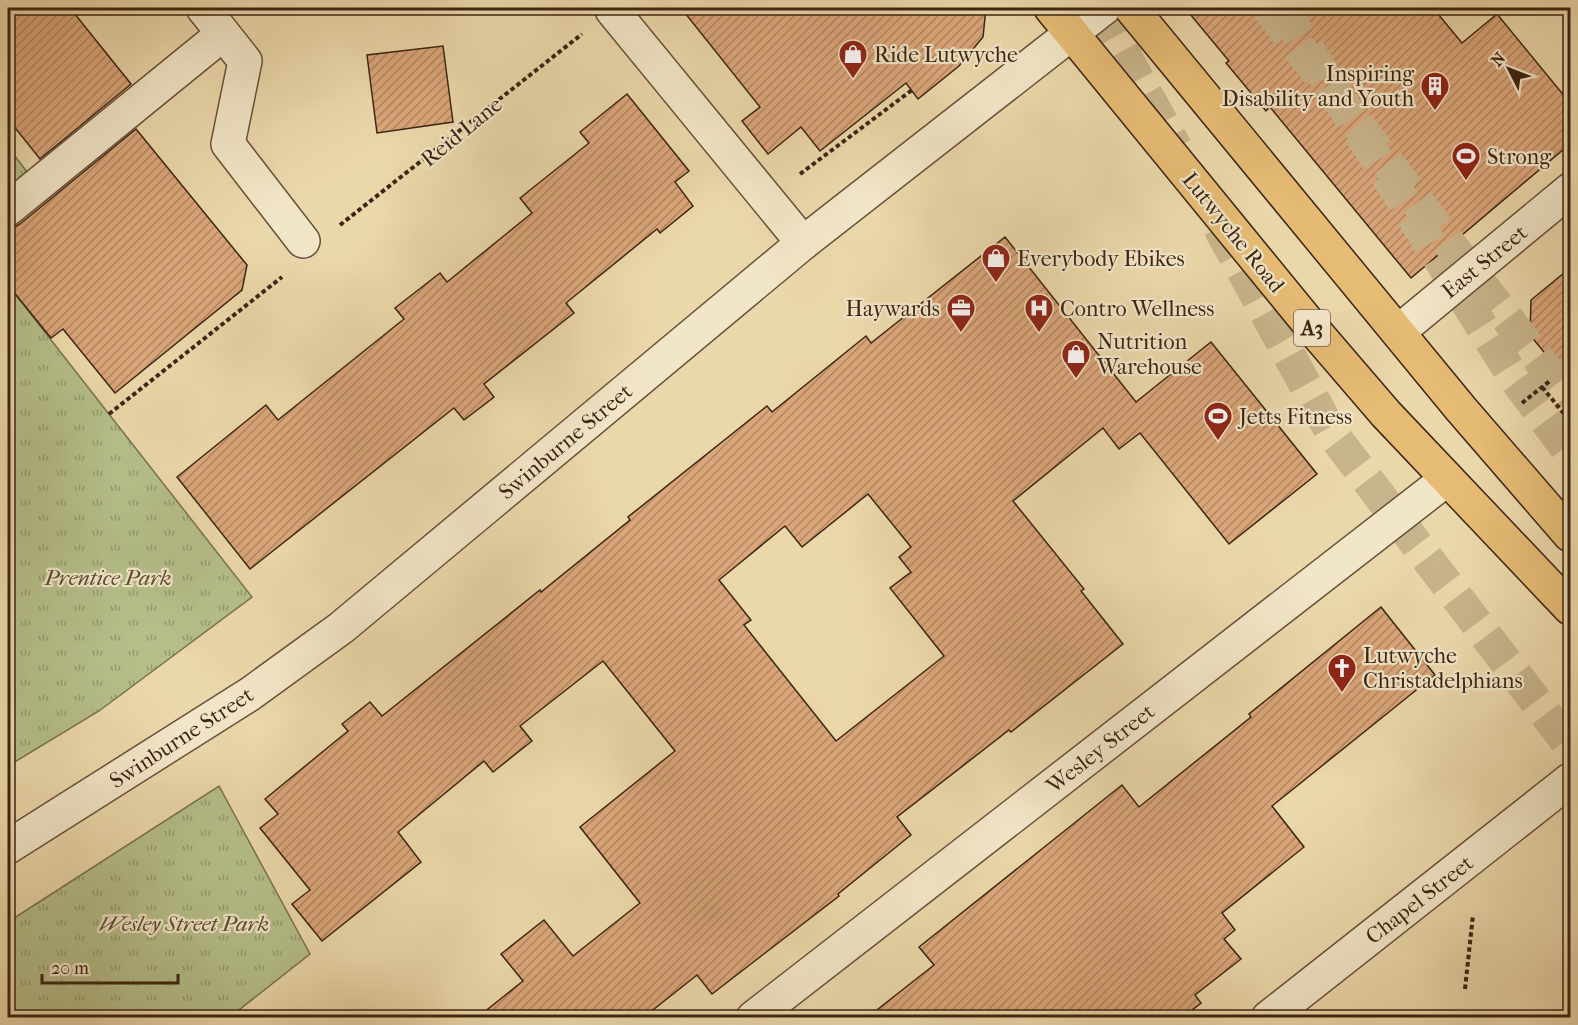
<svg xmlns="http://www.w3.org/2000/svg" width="1578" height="1025" font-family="'IM FELL French Canon',serif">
<defs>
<pattern id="park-tufts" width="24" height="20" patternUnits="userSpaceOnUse" patternTransform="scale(1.5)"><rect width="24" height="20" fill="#b5bf8a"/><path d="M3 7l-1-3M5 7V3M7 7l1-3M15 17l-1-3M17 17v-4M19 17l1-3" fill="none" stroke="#949b70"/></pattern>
<pattern id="building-hatch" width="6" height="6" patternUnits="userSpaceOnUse" patternTransform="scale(1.5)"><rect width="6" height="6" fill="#daa67a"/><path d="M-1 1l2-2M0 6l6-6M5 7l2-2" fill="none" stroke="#b28763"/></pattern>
</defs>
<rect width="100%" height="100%" fill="#ebd8aa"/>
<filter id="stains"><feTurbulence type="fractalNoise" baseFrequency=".00333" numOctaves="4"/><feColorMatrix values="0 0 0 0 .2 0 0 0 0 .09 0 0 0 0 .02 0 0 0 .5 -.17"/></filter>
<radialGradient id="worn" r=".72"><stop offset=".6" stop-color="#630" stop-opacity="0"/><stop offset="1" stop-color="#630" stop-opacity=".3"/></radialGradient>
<g fill="url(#park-tufts)" stroke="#78724f" stroke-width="1.5">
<path d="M8,147L28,173L8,189Z"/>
<path d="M8,285L252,597L99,711L8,766Z"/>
<path d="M219,786L310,954L230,1017H8V922Z"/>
</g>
<g fill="url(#building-hatch)" stroke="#3c2414" stroke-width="1.5" fill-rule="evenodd">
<path d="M8,8H70L131,84L40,159L8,119Z"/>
<path d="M681,8H986L983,37L959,66L918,99L906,83L820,151L801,127L768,154L742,121L760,107Z"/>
<path d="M1185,8H1433L1462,43L1497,14L1570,103V144L1411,278L1270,107L1266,111L1226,63L1229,61Z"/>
<path d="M443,46L453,122L377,133L367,55Z"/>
<path d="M627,94L689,171L675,182L693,206L660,233L657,229L566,303L574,313L484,384L494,397L464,420L454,408L250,569L177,477L266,405L278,420L404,319L395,308L440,273L447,282L532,213L520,198L589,143L580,132Z"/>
<path d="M136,129L247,265L242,290L115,393L63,329L51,338L8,285V231L20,224Z"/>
<path d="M1005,237L1136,402L1211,342L1317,474L1229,544L1140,433L1119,449L1103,428L1013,501L1084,589L1081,591L1123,644L1011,732L1009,730L897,817L911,835L838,894L839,896L712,994L697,975L644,1017H478L523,981L501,954L544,920L573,956L640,903L580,827L675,751L603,661L520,726L532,741L493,772L484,761L398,832L421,862L322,941L292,904L310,890L260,828L278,814L265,799L348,731L342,724L370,702L382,716L540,590L541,592L630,520L628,517L767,406L772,412L866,336L871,343ZM868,494L911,547L899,557L911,572L890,588L944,656L836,741L744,625L751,620L719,580L785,526L802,547Z"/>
<path d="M1570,268V384L1530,335L1531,300Z"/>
<path d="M1381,607L1435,675L1272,806L1304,847L1222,913L1235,930L1224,939L1241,959L1195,995L1201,1003L1183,1017H868L934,965L919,947L1122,785L1139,807L1251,717L1249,714Z"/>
</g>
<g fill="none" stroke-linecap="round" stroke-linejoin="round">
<path stroke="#c8b48c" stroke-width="33" stroke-dasharray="33 16" stroke-linecap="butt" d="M1268,8L1570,400"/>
<g stroke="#c8b48c" stroke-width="33" stroke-dasharray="33 16" stroke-linecap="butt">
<path d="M1099,8L1176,148"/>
<path d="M1282,8L1513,376L1570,453"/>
<path d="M1219,227L1331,432L1570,746"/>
</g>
<g stroke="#68513a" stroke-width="36">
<g id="minor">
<path d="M203,8L245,61L228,144L303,241"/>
<path d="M612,10L803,243"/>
<path d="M8,209L223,34"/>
<path d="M1398,332L1570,190"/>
<path d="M8,847L250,694L341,628L803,243L1104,8"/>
<path d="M753,1018L1447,479"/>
<path d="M1268,1018L1570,780"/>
</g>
</g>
<g stroke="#3c2414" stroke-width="36">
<g id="highway">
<path d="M1051,8L1319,336L1386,414L1570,608"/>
<path d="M1131,8L1461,409L1570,535"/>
</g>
</g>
<g stroke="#3c2414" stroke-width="4" stroke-dasharray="4.5 3" stroke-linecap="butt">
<path d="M800,174L912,90"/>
<path d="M340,225L582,34"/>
<path d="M1542,387L1570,421"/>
<path d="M1522,403L1551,380"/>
<path d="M109,414L282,277"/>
<path d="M1465,989L1473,915"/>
</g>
<use href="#minor" stroke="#f2e6c8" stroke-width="33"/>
<use href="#highway" stroke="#e6bc75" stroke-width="33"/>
</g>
<defs>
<g id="shop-pin" transform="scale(1.5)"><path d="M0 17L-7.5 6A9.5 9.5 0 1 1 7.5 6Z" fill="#8f2418" stroke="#f2e6c8"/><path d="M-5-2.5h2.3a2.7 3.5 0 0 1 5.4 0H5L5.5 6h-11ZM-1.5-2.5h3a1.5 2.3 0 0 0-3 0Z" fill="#fff"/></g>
<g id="building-pin" transform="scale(1.5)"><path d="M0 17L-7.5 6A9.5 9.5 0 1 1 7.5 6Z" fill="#8f2418" stroke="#f2e6c8"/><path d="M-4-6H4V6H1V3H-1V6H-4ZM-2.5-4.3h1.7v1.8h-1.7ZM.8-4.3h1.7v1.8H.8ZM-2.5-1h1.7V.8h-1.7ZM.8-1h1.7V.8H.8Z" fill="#fff"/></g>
<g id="stadium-pin" transform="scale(1.5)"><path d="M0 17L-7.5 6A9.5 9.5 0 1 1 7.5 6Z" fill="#8f2418" stroke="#f2e6c8"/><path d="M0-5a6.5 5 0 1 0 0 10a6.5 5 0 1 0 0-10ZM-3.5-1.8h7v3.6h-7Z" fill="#fff"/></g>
<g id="office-pin" transform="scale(1.5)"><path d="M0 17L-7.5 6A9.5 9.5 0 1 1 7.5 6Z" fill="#8f2418" stroke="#f2e6c8"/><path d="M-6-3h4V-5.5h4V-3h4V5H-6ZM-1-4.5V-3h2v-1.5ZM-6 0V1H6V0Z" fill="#fff"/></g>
<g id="hospital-pin" transform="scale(1.5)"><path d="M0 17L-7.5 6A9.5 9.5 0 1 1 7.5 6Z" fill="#8f2418" stroke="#f2e6c8"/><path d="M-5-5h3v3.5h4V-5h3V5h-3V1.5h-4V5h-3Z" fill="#fff"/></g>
<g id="church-pin" transform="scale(1.5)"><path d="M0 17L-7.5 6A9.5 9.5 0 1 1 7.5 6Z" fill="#8f2418" stroke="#f2e6c8"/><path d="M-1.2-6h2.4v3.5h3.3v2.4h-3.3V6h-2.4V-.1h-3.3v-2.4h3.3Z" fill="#fff"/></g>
</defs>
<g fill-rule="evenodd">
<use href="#shop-pin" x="853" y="54"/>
<use href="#building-pin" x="1435" y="86"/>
<use href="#stadium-pin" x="1466" y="156"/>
<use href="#shop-pin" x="996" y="258"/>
<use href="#office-pin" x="961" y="308"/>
<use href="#hospital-pin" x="1039" y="308"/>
<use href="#shop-pin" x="1076" y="354"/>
<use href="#stadium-pin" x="1218" y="416"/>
<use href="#church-pin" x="1342" y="668"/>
</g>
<g text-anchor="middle" stroke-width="4.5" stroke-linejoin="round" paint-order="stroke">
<rect fill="#f2e6c8" stroke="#735e4a" stroke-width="1.5" x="1294" y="310" width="36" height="36" rx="4.5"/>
<g font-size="21" font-weight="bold" fill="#3c2414">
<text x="1312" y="335">A3</text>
</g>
<g font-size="22" fill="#3c2414" stroke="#f2e6c8" text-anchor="start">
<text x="874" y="62">Ride Lutwyche</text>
<text x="1414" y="81" text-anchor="end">Inspiring<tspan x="1414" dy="25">Disability and Youth</tspan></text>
<text x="1487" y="164">Strong</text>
<text x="1017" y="266">Everybody Ebikes</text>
<text x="940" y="316" text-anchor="end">Haywards</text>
<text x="1060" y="316">Contro Wellness</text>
<text x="1097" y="349">Nutrition<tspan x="1097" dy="25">Warehouse</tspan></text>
<text x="1239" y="424">Jetts Fitness</text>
<text x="1363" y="663">Lutwyche<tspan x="1363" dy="25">Christadelphians</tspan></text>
</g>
<g font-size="22" fill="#3c2414" stroke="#f2e6c8">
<text transform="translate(461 131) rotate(-39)" y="8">Reid Lane</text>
<text transform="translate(1234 232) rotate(51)" y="8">Lutwyche Road</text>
<text transform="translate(1484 261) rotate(-39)" y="8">East Street</text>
<text transform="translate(565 441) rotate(-40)" y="8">Swinburne Street</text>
<text transform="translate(181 737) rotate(-33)" y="8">Swinburne Street</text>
<text transform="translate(1100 748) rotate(-38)" y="8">Wesley Street</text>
<text transform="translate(1419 899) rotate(-38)" y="8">Chapel Street</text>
</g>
<g font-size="22" font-style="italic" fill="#5a4b32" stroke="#f2e6c8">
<text x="108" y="585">Prentice Park</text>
<text x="184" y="931">Wesley Street Park</text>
</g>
</g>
<rect width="1578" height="1025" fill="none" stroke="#ebd8aa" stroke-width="30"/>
<rect x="9" y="9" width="1560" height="1007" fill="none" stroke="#3c2414" stroke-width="3"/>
<rect x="15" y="15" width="1548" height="995" fill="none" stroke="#3c2414" stroke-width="1.5"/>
<g transform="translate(1509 69) rotate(312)" stroke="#f2e6c8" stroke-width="4.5" paint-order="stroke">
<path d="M0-4.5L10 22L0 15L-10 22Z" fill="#3c2414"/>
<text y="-9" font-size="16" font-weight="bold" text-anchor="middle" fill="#3c2414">N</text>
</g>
<path d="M42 974v9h136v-9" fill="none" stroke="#3c2414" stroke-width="3"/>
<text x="51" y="974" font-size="18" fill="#3c2414" stroke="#f2e6c8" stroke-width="4.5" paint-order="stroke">20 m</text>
<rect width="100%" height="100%" filter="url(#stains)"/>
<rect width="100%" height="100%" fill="url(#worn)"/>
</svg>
